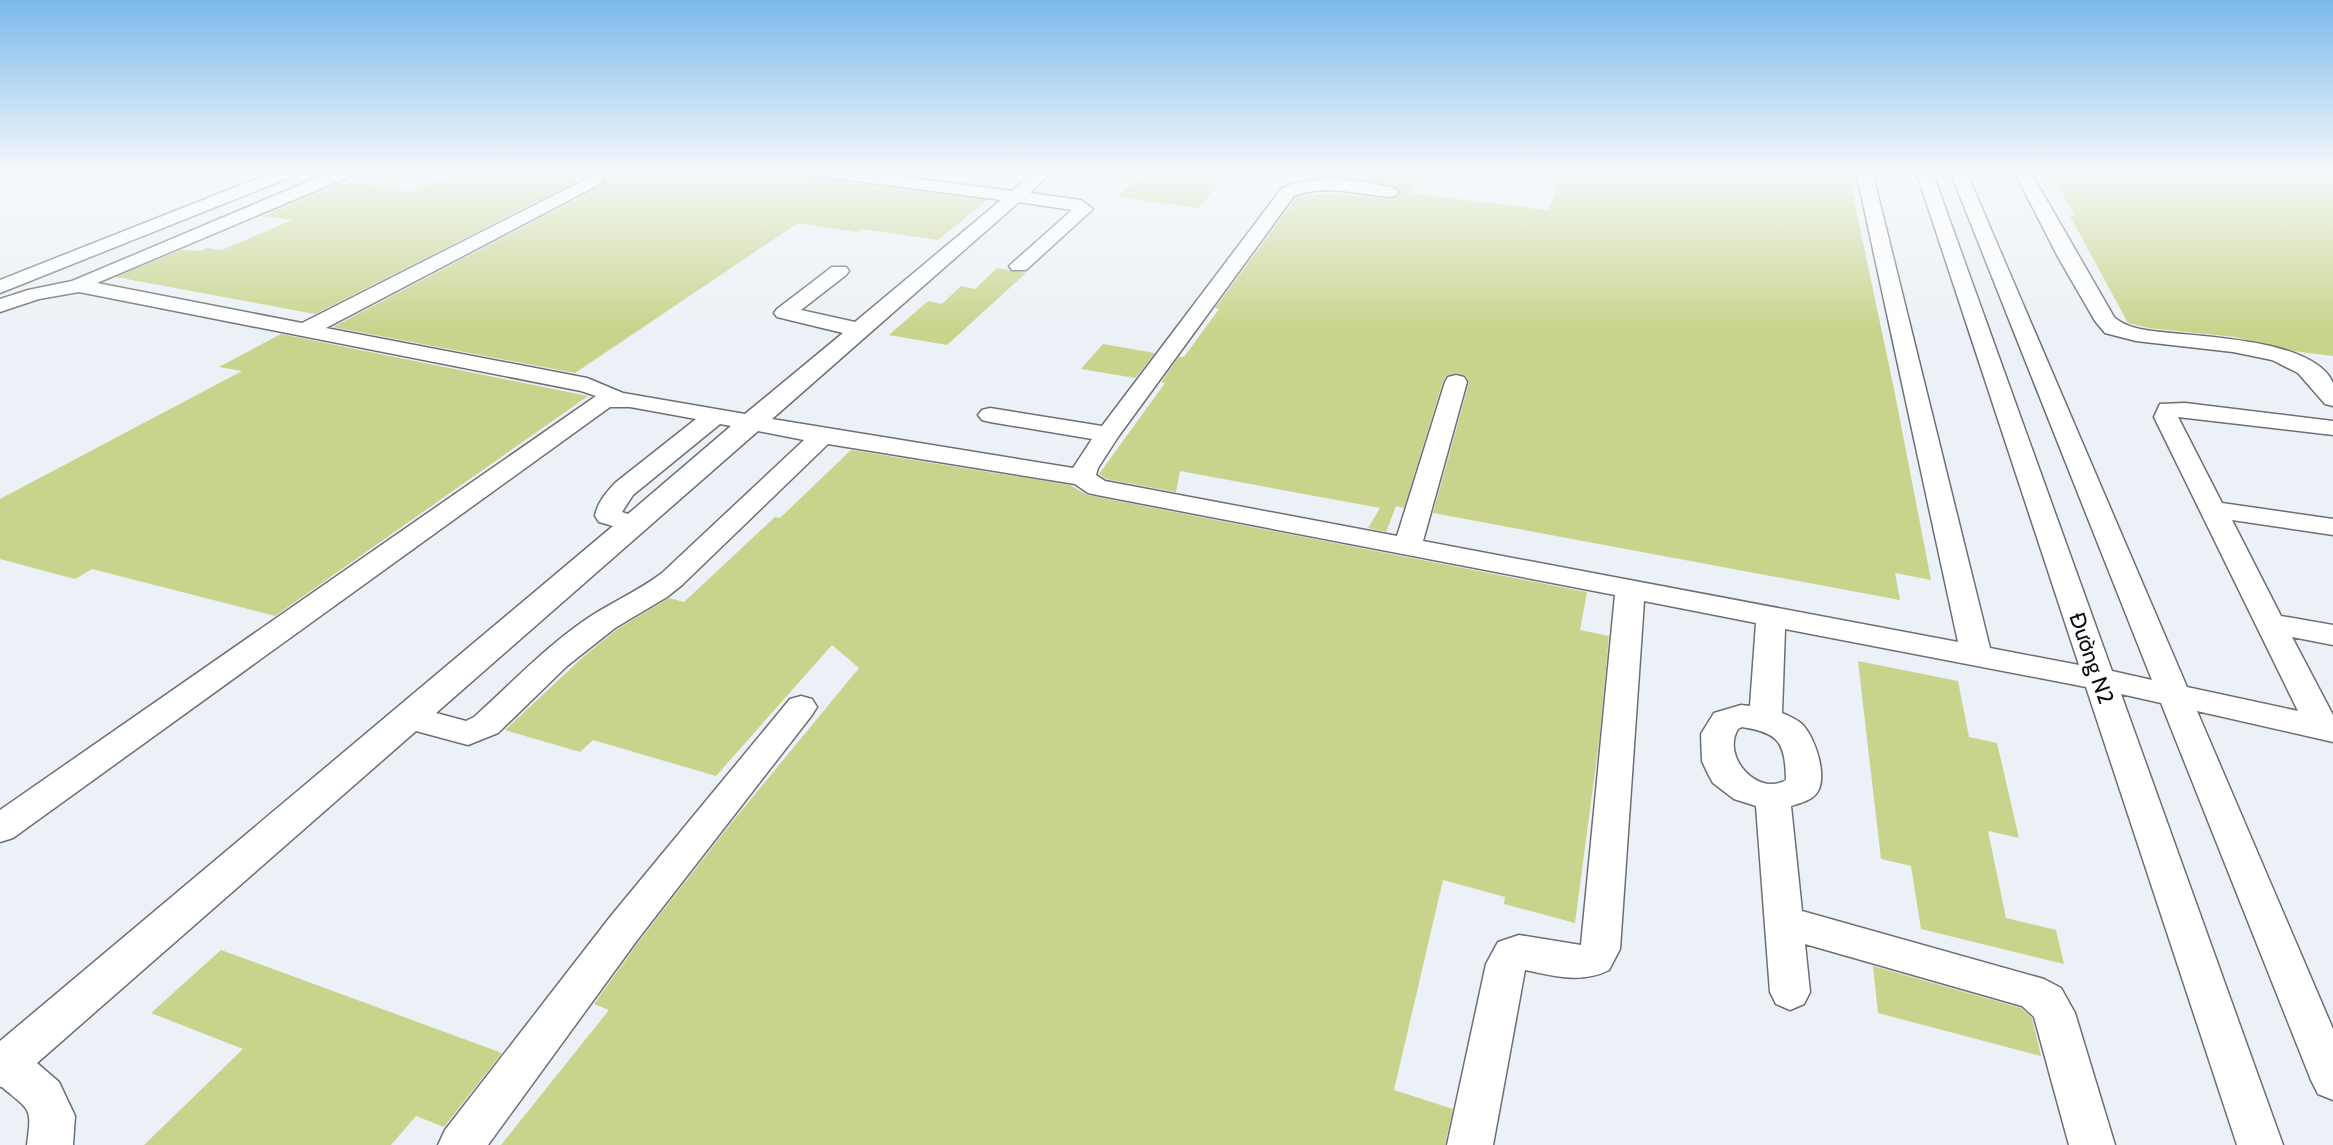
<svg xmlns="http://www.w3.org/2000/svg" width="2333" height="1145" font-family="Cabin,sans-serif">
<rect width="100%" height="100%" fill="#ebf1f6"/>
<g fill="#c8d48b">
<path d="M459,171H787L809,174L812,177L818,178L987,200L938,240L862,229L857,232L798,223L575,373L333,327L601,186L605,180L600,174L593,173L315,314L116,277L181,250L200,251L207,248L222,250L292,220L263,216L345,181L413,191Z"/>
<path d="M1145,171H1231L1198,208L1117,197Z"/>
<path d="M1308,171H1421L1409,193L1549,210L1561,171H1848L1895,394L1931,580L1895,573L1900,600L1433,513L1469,383L1466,376L1457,373L1447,375L1443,381L1404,508L1396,506L1386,532L1368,528L1380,508L1180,471L1176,492L1106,479L1099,474L1165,383L1161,382L1179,357H1184L1219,309L1215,308L1297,197L1329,193L1389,199L1397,197L1400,192L1395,186L1368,180L1338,177L1307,179Z"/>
<path d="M2050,171H2333V356L2293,351L2235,337L2149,328L2128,323L2070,216H2075Z"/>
<path d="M997,268L1026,273L947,345L889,335L928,301L942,304L961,286L975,289Z"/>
<path d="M281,334L588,396L275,616L92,569L75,579L0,559V499L242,371L219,367Z"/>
<path d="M1103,344L1155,353L1135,378L1081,369Z"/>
<path d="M851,450L1070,485L1087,495L1097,497L1587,592L1580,630L1609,636L1599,741L1575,923L1504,904L1505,897L1443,880L1394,1090L1453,1109L1445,1145H501L609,1010L594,1004L640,940L728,827L859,668L832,645L716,776L593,740L580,752L505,730L583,657L616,630L669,598L684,602L775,517L780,518Z"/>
<path d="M1858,661L1958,681L1969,737L1997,743L2019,838L1988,831L2006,918L2056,930L2064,964L1921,929L1911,866L1881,859Z"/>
<path d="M221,950L502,1053L444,1127L416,1116L391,1145H144L243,1049L151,1013Z"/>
<path d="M1873,966L2021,1008L2032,1018L2041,1056L1878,1013Z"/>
</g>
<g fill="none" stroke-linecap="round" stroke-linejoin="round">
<g stroke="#6a7073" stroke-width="3">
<g id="minor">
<path d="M276,171H298L296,175L0,293V280Z"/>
<path d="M333,171H355L353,175L97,283L302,323L594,175L600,176L603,180L600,184L326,328L587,378L623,393L745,414L843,333L777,317L774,313L777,309L832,267H846L849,271L846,275L801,310L855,322L1001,200L818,176L812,175L810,171H855L1012,191L1035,171H1053L1030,193L1081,200L1093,209L1026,270H1012L1009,266L1072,210L1019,202L772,419L1073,468L1092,439L990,422L982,420L978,415L982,410L990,408L1102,426L1282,188C1316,174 1360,180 1395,188L1398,192L1395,196L1389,197C1359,194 1323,184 1294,196L1118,437L1098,468L1096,475L1105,481L1397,536L1445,382L1448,377L1456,375L1464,377L1467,382L1423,541L1958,642L1856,171H1872L1990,648L2079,665L1916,171H1932L2112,671L2152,680L1950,171H1966L2187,687L2298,711L2154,417L2160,404L2185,403L2333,421V435L2178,417L2222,503L2333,519V535L2232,520L2281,616L2333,625V645L2292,637L2333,715V742L2197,711L2333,1029V1100L2318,1094L2311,1080L2161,703L2121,694L2283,1145H2237L2086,687L1785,629L1782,713C1789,716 1796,719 1802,724C1815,737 1829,778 1816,794C1810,801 1800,803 1791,806L1802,911L2044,979L2061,988L2075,1013L2115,1145H2069L2034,1017L2022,1006L1805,944L1810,992L1804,1004L1790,1010L1776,1004L1770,992L1756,806L1734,799L1713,783L1708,774L1702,761L1701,734L1714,713L1741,705L1750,706L1756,623L1644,601L1620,949L1609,970C1581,984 1554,976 1525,970L1493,1145H1447L1486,964L1498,942L1519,935L1581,945L1615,595L1097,495L1088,493L1075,484L828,444L682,585L667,597L615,628L567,666L498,733L468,745L416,731L37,1063L59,1082L75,1116L73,1145H27C32,1106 31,1112 2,1087H0V1041L613,526L599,522L595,516C597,503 606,493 615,483L696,419L630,407H610L13,838L0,842V810L596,396L581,391L79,292L39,299L0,312V299L28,290L72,281ZM720,424L731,426L628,514L622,512L633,495ZM758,431L804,440L662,573C641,589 617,600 594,614C550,642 513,682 474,717L466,721L436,713ZM1742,727C1780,733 1785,743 1786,780C1758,797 1721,757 1738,729Z"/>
<path d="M2014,171H2030L2114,317C2128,330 2153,331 2171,333C2209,337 2316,341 2333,383C2333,389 2333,400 2333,406L2325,404L2298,373L2272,360L2233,352L2136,341L2105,333L2095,321L2058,257Z"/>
<path d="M801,696L812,699L817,707L812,715L638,939L488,1145H438L445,1130L610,917L790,699Z"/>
</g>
</g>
<use href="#minor" fill="#fff" fill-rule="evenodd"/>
</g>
<linearGradient id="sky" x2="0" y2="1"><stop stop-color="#7bb9ea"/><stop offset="0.52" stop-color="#f6f9fb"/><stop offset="1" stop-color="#f6f9fb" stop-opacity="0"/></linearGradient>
<rect width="2333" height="331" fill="url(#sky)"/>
<g text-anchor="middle" stroke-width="6" stroke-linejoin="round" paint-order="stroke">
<g font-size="22" fill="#090b0d" stroke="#fff">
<text transform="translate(2092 658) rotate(71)" y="8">Đường N2</text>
</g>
</g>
</svg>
